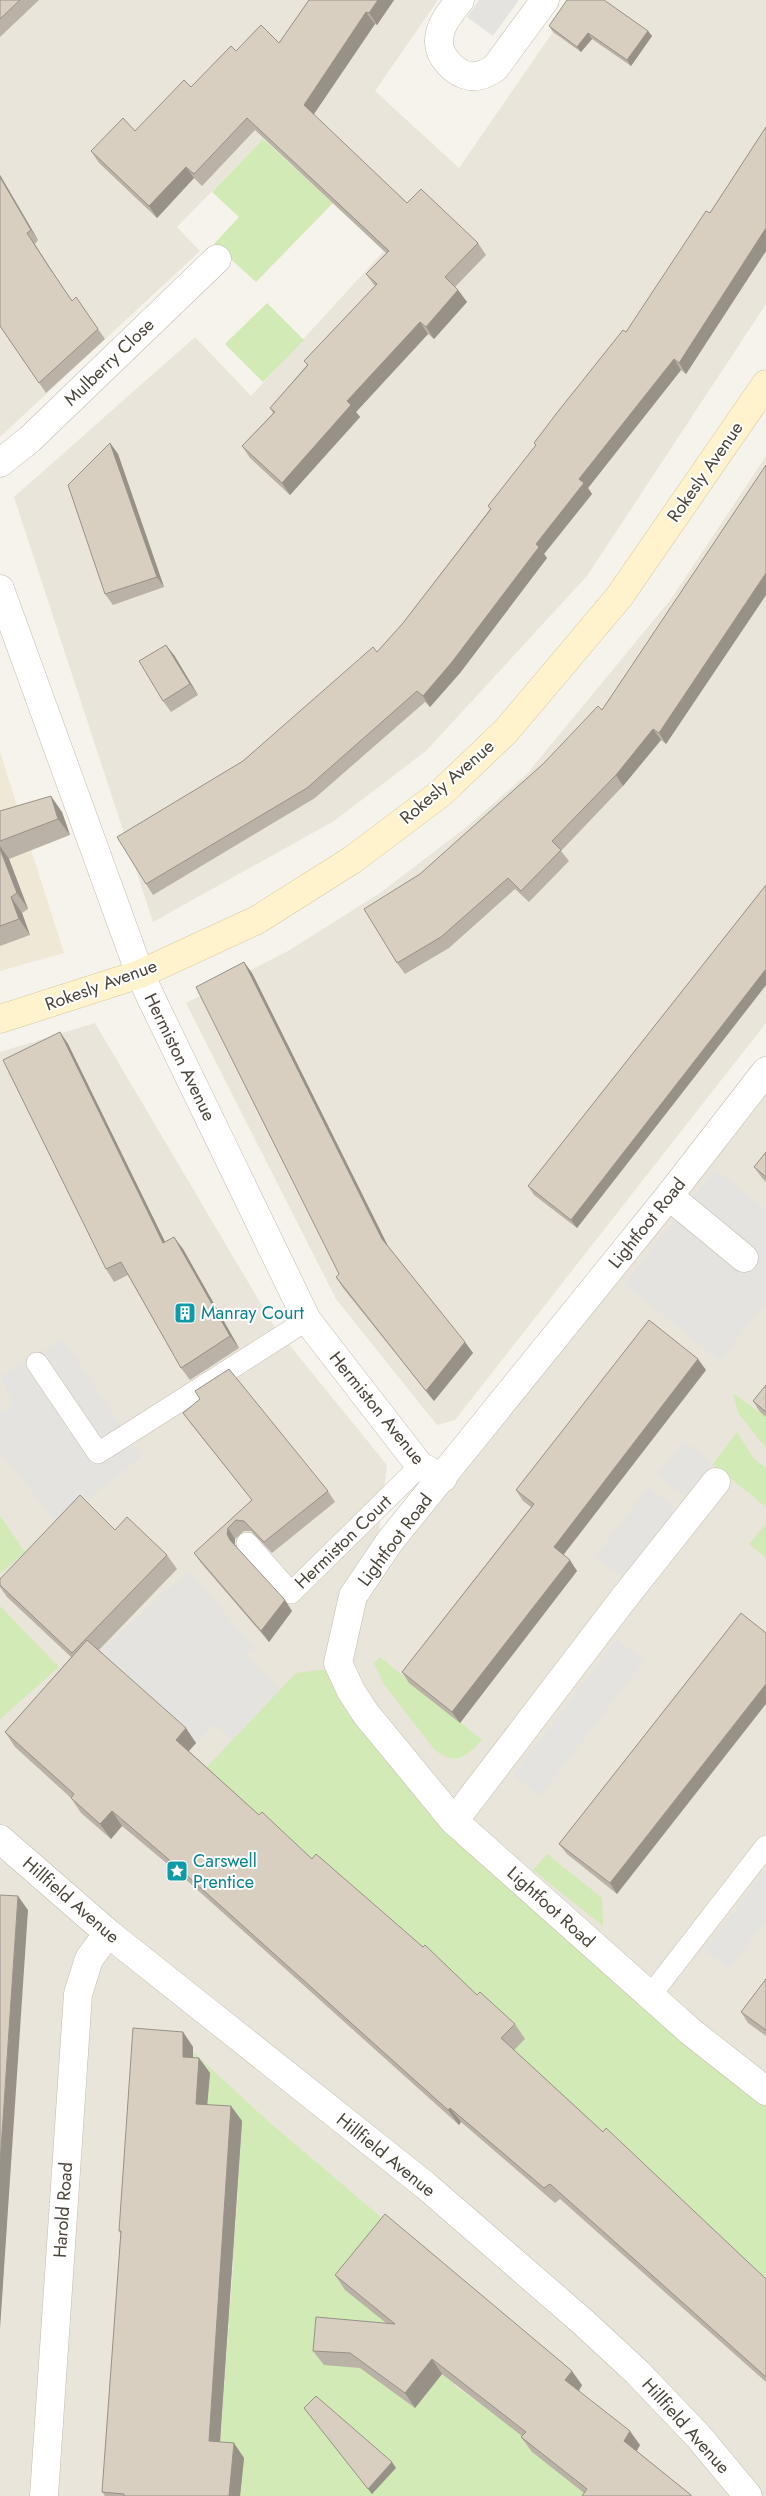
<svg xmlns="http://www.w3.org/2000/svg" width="766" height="2496" font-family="Jost,sans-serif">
<rect width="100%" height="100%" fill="#f6f3ec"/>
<g fill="#eae5da">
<path d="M0,0H438L375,91L459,168L575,0H766V304L587,576L426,751L334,821L153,922L14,497L195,337L251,396L384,251L263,139L177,227L200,251L0,437Z"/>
<path d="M766,456V1023L455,1420L437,1425L336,1299L186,1003L288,951L380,893L464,829L526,775L671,599Z"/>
<path d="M95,1023L274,1326L387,1465L379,1530L443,1478L766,1070V2496H0V1052Z"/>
</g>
<path fill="#efe8d6" d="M0,752L64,953L0,971Z"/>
<g fill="#d2eab5">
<path d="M263,139L333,203L256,282L214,244L239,217L212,192Z"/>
<path d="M267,303L304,340L263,382L225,344Z"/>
<path d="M733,1393L766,1417V1448L738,1413Z"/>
<path d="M737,1432L754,1459L766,1468V1507L713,1464Z"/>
<path d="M0,1516L25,1552L0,1574Z"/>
<path d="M766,1524V1558L749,1544Z"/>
<path d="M0,1606L59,1667L0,1719Z"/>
<path d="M380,1657L482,1740C466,1757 455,1767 434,1749L383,1683L374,1663Z"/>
<path d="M328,1669L340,1697L766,2103V2284L616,2143L185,1790L296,1673Z"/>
<path d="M547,1854L602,1898L603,1926L533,1870Z"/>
<path d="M193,2052L270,2123L395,2229L408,2341L378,2380L415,2408L445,2370L457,2380L454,2385L538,2446L532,2452L588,2496H216L229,2324L185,2316V2305L230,2308L234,2259L188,2256L189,2239L234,2242L238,2194L192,2190L194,2167L238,2170L242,2121L196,2118Z"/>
</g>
<g fill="#e5e3e0">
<path d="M479,0H519L493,36L467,17Z"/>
<path d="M715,1169L766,1209V1302L720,1361L624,1284Z"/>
<path d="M63,1339L141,1457L57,1523L0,1452V1413L13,1405L1,1376Z"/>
<path d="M684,1441L713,1464L687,1497L657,1475Z"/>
<path d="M648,1487L676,1509L624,1578L595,1557Z"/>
<path d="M189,1570L254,1647L245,1655L280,1689L232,1740L214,1724L196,1743L97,1654Z"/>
<path d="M617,1639L644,1661L540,1796L513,1775Z"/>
<path d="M766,1869V1921L729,1969L704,1950Z"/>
</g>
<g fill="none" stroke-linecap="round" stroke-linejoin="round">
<g stroke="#c2bbae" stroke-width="22">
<g id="lane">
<path d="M37,1363L98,1453L307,1320"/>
<path d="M247,1543L291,1593L420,1466"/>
<path d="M650,1996L766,1846"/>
</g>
</g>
<g stroke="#c2bbae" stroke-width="29">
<g id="street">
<path d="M460,0C451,12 439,25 439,41C438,56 455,74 470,76C480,77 488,73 495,68L545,0"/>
<path d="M0,463L30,439L217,259"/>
<path d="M0,589L140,974L154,1004L307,1320L420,1466L443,1478"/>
<path d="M766,1071L669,1196L390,1541L353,1596L338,1663L351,1691L366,1714L454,1821L690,2031L766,2091"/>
<path d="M669,1196L744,1258"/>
<path d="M454,1821L624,1598L716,1482"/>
<path d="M0,1839L108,1933L425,2185L583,2322L637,2372L699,2437L748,2496"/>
<path d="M44,2496L78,1994L89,1959L108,1933"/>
</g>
</g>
<g stroke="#d6c79b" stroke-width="29">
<path id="secondary" d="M0,1019L140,974L257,920L352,860L441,793L506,731L619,597L766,384"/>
</g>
<use href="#lane" stroke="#fff" stroke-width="21"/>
<use href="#street" stroke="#fff" stroke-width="28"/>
<use href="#secondary" stroke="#fff3cd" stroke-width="28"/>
</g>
<g fill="#bab2a6">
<path d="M0,0H39L0,37Z"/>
<path d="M309,0H394L377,25L375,24L313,115L407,203L478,243L486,255L455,287L458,290L467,302L434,339L428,334L356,412L360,417L290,495L250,458L242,446L273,413L270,408L307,365L304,361L375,286L366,274L386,253L255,130L202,186L194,178L157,218L99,163L91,151L135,131L236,51L279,43Z"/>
<path d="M549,26L648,31L652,36L631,66L592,39L581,52L553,32Z"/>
<path d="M766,127V251L686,374L681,370L588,488L592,494L544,554L547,558L460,673L430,707L425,702L315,798L153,895L146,884L243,761L377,652L403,623L490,509L488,506L536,446L534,443L626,332L710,213Z"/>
<path d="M0,175L38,240L35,244L56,277L72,301L76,297L105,339L46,393L0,326Z"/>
<path d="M110,443L118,454L164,587L113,605L105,594Z"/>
<path d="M766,465V595L666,744L661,740L623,786L561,851L569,861L529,902L515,889L449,948L405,974L397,963L420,874L543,764L602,710Z"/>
<path d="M174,655L198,695L171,712L163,701Z"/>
<path d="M0,811L62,812L70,835L9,859L28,909L22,913L30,935L0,946Z"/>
<path d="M766,885V985L577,1228L534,1195L528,1186Z"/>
<path d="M244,962L252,973L388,1246L473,1353L434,1401L343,1288L336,1277L339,1274Z"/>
<path d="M60,1032L68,1044L165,1242L183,1249L239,1348L190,1380L181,1368L128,1275L114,1282L106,1269Z"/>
<path d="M766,1152V1182L762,1178L754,1167Z"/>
<path d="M706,1370L563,1555L577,1571L460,1723L409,1683L402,1672L531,1507L523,1501L516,1490Z"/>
<path d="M766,1385V1417L760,1412L753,1401Z"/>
<path d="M183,1413L328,1491L335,1502L272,1553L251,1531H244L235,1539V1546L292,1611L269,1642L201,1563L194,1553L252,1500L191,1424Z"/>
<path d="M115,1530L167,1555L177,1569L99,1650L196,1743L189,1751L259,1815L477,1995L515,2024L525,2039L514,2050L603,2132L766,2279V2382L560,2199L555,2203L461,2122L459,2125L183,1877L122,1826L111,1839L81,1813L71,1798L15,1747L5,1732L71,1657L7,1597L0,1587V1579Z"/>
<path d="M741,1613L617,1894L567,1854L559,1844Z"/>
<path d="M766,1979V2036L748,2023L741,2012Z"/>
<path d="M183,2032L193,2047V2058H199L210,2073L207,2105L231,2106L242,2121L220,2442L244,2458L240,2496H105L102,2492L121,2234L119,2231Z"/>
<path d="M335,2275L582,2385L579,2391L640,2445L637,2451L692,2496H582L584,2493L532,2452L521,2437L522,2436L442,2374L415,2408L360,2368L324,2365L313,2351L386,2323L345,2290Z"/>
</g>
<g fill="#979187">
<path d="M378,0H394L377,25L369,13Z"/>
<path d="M366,12L375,24L312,117L304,105Z"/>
<path d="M648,31L652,36L631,66L627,60Z"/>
<path d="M588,33L592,39L581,52L577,47Z"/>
<path d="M186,167L194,178L157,218L149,206Z"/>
<path d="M0,175L38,240L31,230L0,177Z"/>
<path d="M766,228V251L686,374L679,363Z"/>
<path d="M458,290L467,302L434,339L426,327Z"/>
<path d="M420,322L428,334L356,412L360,417L290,495L282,483L347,401Z"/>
<path d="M674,359L681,370L588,488L592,494L544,554L547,558L460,673L430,707L423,696L536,544L579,479Z"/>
<path d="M110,443L118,454L164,587L157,577Z"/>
<path d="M766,573V595L666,744L659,733Z"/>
<path d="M166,645L174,655L198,695L190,684Z"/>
<path d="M653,729L661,740L623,786L616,775Z"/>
<path d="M51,796L62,812L70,835L58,819Z"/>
<path d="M0,846L9,859L28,909L17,893L0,849Z"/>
<path d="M11,897L22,913L30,935L19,919Z"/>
<path d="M244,962L252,973L390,1250L382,1239Z"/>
<path d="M766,969V985L577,1228L571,1220Z"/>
<path d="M60,1032L68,1044L172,1256L163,1243Z"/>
<path d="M174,1237L183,1249L239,1348L230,1336Z"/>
<path d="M465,1342L473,1353L434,1401L426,1391Z"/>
<path d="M698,1359L706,1370L561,1558L554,1547Z"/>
<path d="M228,1528L235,1539V1545L238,1551L230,1540L227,1534Z"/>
<path d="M570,1560L577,1571L460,1723L452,1712Z"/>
<path d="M285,1600L292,1611L269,1642L261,1631Z"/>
<path d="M766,1684V1704L617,1894L610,1883Z"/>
<path d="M186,1728L196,1743L186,1754L176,1740Z"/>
<path d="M112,1811L122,1826L111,1839L100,1824Z"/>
<path d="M18,1896L28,1910L0,2329V2164Z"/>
<path d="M183,2032L193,2047V2072L183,2057Z"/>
<path d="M199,2058L210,2073L206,2119L196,2104Z"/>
<path d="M231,2106L242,2121L219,2456L209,2441Z"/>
<path d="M450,2108L461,2122L459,2125L448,2110Z"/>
<path d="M432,2359L442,2374L415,2408L405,2393Z"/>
<path d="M572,2371L582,2385L576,2395L565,2380Z"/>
<path d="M630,2431L640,2445L634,2455L624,2441Z"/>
<path d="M234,2443L244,2458L240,2496H229Z"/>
<path d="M392,2462L396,2468L372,2494L368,2489Z"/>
</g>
<g fill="#d8cfc1" stroke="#979187">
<path d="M0,0H20L0,19Z"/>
<path d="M309,0H378L369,13L366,12L304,105L407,203L421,189L478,243L445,277L458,290L426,327L420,322L347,401L351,405L282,483L242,446L275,412L270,408L308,365L304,361L377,284L366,274L389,251L247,118L194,174L186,167L149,206L91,151L123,118L135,131L184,80L191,87L231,46L236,51L261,25L279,43Z"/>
<path d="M567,0H604L648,31L627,60L588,33L577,47L549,26Z"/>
<path d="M766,127V228L679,363L674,359L579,479L584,483L536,544L539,547L452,662L423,696L417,691L307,788L146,884L117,837L243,761L373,647L377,652L403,623L491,509L488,506L536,445L534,443L556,414L623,330L626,332L706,211L710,213Z"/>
<path d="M0,177L31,230L27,233L49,267L72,301L76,297L98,329L39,383L0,326Z"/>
<path d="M110,443L157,577L105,594L68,485Z"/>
<path d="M766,465V573L659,733L653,729L616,775L552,841L561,850L521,891L508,878L441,937L397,963L364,909L420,874L543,764L598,706L602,710Z"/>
<path d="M166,645L190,684L163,701L139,661Z"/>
<path d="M51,796L58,819L0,841V811Z"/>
<path d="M0,849L17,893L11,897L19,919L0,926Z"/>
<path d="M766,885V969L571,1220L528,1186Z"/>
<path d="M244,962L382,1239L465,1342L426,1391L336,1277L339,1274L196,987Z"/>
<path d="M60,1032L163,1243L174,1237L230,1336L181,1368L121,1262L106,1269L3,1060Z"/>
<path d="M766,1152V1177L754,1167Z"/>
<path d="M649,1320L698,1359L554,1547L570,1560L452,1712L402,1672L534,1504L516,1490Z"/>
<path d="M229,1369L328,1491L264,1542L244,1521L236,1520L228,1528L227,1534L230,1540L285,1600L261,1631L194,1553L252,1500L183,1413L200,1399L195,1391Z"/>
<path d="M766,1385V1412L753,1401Z"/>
<path d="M80,1495L115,1530L127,1517L167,1555L72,1653L0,1585V1579Z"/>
<path d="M741,1613L766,1633V1684L610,1883L559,1844Z"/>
<path d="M87,1640L186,1728L176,1740L259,1815L262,1812L312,1859L316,1854L423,1947L425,1945L477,1995L480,1992L515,2024L501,2038L603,2132L606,2128L766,2279V2377L550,2184L544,2188L450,2108L448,2110L173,1863L112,1811L100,1824L71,1798L74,1794L5,1732Z"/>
<path d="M0,1895L18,1896L0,2164Z"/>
<path d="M766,1979V2030L741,2012Z"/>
<path d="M133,2028L183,2032V2057L199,2058L196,2104L231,2106L209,2441L234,2443L229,2496H124V2494L102,2492L121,2231H119Z"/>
<path d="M385,2214L572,2371L565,2380L630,2431L624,2441L691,2495V2496H582L587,2489L521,2437L526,2432L432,2359L405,2393L350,2353L313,2351L316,2317L395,2324L335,2275Z"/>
<path d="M316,2396L392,2462L368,2489L304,2408Z"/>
</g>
<defs>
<g id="building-square" transform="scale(1.125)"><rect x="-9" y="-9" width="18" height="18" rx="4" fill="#0f9aa8" stroke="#fff"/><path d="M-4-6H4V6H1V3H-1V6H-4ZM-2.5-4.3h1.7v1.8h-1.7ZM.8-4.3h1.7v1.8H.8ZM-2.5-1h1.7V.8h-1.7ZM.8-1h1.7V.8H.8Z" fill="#fff"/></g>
<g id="sight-square" transform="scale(1.125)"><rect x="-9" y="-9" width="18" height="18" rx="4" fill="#0f9aa8" stroke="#fff"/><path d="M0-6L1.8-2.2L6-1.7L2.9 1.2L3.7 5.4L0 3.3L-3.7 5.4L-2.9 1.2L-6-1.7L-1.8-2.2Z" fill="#fff"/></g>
</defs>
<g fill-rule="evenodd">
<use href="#building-square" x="185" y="1313"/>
<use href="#sight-square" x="177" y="1871"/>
</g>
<g text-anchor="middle" stroke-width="4" stroke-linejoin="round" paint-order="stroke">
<g font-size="18" fill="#4b4439" stroke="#fff">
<text transform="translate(109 362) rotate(-44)" y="6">Mulberry Close</text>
<text transform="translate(705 472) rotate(-55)" y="6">Rokesly Avenue</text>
<text transform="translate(447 782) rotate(-41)" y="6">Rokesly Avenue</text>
<text transform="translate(101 985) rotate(-20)" y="6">Rokesly Avenue</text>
<text transform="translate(180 1057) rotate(64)" y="6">Hermiston Avenue</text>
<text transform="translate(647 1223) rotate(-51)" y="6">Lightfoot Road</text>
<text transform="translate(377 1408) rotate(51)" y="6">Hermiston Avenue</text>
<text transform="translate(395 1540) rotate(-53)" y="6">Lightfoot Road</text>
<text transform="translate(343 1542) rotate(-44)" y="6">Hermiston Court</text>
<text transform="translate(71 1900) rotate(41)" y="6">Hillfield Avenue</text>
<text transform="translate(551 1907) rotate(42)" y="6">Lightfoot Road</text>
<text transform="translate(386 2155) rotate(39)" y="6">Hillfield Avenue</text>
<text transform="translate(63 2210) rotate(-86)" y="6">Harold Road</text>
<text transform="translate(686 2426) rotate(48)" y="6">Hillfield Avenue</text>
</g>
<g font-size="18" fill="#0d838f" stroke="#fff" text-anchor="start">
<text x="201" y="1319">Manray Court</text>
<text x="193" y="1867">Carswell<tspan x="193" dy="21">Prentice</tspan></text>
</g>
</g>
</svg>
